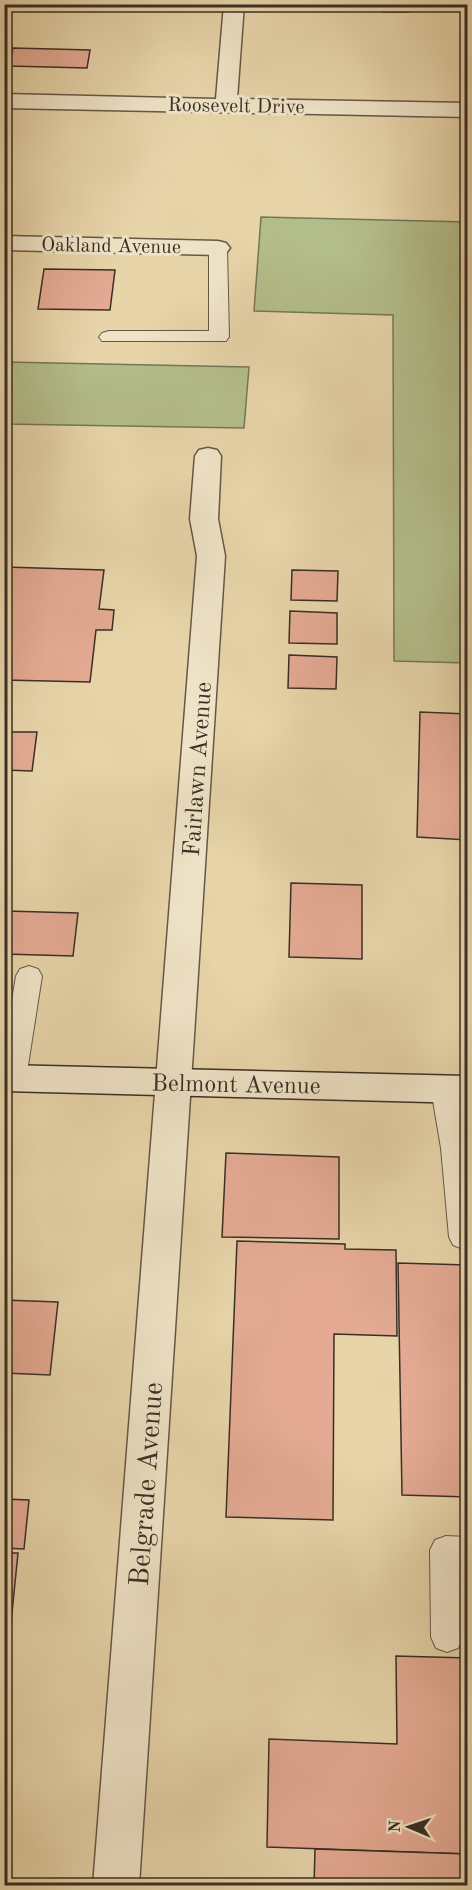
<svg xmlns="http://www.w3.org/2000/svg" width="472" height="1890" font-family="'Old Standard TT',serif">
<rect width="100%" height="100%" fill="#e7d4a9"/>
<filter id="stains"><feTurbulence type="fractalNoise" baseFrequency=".00333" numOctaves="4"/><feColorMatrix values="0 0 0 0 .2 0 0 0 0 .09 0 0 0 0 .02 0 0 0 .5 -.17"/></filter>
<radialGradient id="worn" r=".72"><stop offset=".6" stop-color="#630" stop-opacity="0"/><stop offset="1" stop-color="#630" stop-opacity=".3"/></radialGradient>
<g fill="#b3bd8a" stroke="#767658" stroke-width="1.5">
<path d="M261,217L467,222V663L394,661L393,315L254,311Z"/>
<path d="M5,362L249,367L244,428L5,424Z"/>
</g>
<g fill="#e4aa93" stroke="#3a2f25" stroke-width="1.5">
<path d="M382,4H408L409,12H383Z"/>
<path d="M13,48L90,50L87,68L9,66Z"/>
<path d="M44,269L115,270L110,310L38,309Z"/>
<path d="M4,567L104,570L99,609L114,610L112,630H96L90,682L4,680Z"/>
<path d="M292,570L338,571L337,601L291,600Z"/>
<path d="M290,611L337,613V644L289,643Z"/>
<path d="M289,655L337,657L336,689L288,688Z"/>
<path d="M420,712L468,714V840L417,837Z"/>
<path d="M4,732H37L32,771L4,770Z"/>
<path d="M291,883L362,885V959L289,957Z"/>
<path d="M6,911L78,913L73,956L4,954Z"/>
<path d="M226,1153L339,1157V1239L222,1237Z"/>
<path d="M237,1241L345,1244V1249L396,1250L397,1336L334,1334L333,1520L226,1517Z"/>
<path d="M398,1263L468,1265V1497L402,1495Z"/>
<path d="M4,1300L58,1302L50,1375L4,1373Z"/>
<path d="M4,1499L29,1500L24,1549L4,1548Z"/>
<path d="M4,1553H18L4,1692Z"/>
<path d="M396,1656L468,1658V1854L267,1847L269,1739L397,1744Z"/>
<path d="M315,1849L468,1854V1886H314Z"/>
</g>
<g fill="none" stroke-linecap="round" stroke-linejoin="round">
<g stroke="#655846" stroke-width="2">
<g id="lane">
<path d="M218,242L225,244L227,248L229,337L226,341H102L99,337L102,333L109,331H209V248L211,244Z"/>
<path d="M29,966L38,969L42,976L26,1078L22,1085L13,1088L4,1086V1048L16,976L20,969Z"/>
<path d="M444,1079L454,1082L457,1089L468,1141V1247L463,1249L453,1245L449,1237L441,1148L431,1089L434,1082Z"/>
<path d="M446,1536L468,1537V1565H462L463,1637L458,1648L447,1652L436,1648L431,1637L430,1550L435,1540Z"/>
</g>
</g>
<g stroke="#655846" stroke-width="3">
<g id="street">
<path d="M224,4H244L237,99L468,103V117L4,108V94L216,99Z"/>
<path d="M4,236L218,241L226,243L230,248L226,253L218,255L4,250Z"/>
<path d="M208,448L217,450L221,456L218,519L225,556L139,1886H93L197,556L190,519L195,456L199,450Z"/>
</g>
</g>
<g stroke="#3a2f25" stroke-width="3">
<path id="secondary" d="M4,1065L468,1076V1103L4,1091Z"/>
</g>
<use href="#lane" fill="#efe3c7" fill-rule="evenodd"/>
<use href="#street" fill="#efe3c7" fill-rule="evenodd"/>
<use href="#secondary" fill="#efe3c7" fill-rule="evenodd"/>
</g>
<g text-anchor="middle" stroke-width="6" stroke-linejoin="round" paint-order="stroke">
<g font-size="20" fill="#3a2f25" stroke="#efe3c7">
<text transform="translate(236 105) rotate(1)" y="7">Roosevelt Drive</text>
<text transform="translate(111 245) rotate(1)" y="7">Oakland Avenue</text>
</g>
<g font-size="24" fill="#3a2f25" stroke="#efe3c7">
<text transform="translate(197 769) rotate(-86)" y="8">Fairlawn Avenue</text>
<text transform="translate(236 1084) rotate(1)" y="8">Belmont Avenue</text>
</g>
<g font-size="28" fill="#3a2f25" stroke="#efe3c7">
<text transform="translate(145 1484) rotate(-86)" y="10">Belgrade Avenue</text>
</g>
</g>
<rect width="472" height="1890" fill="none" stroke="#e7d4a9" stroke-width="24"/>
<rect x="6" y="6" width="460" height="1878" fill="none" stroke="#3a2f25" stroke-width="3"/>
<rect x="12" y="12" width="448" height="1866" fill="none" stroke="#3a2f25" stroke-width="1.5"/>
<g transform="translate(409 1827) rotate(272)" stroke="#efe3c7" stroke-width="4.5" paint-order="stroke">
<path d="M0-4.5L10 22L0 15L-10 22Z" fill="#3a2f25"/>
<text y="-9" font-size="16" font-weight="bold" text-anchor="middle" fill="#3a2f25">N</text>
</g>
<rect width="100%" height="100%" filter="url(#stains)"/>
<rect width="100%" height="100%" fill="url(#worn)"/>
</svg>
